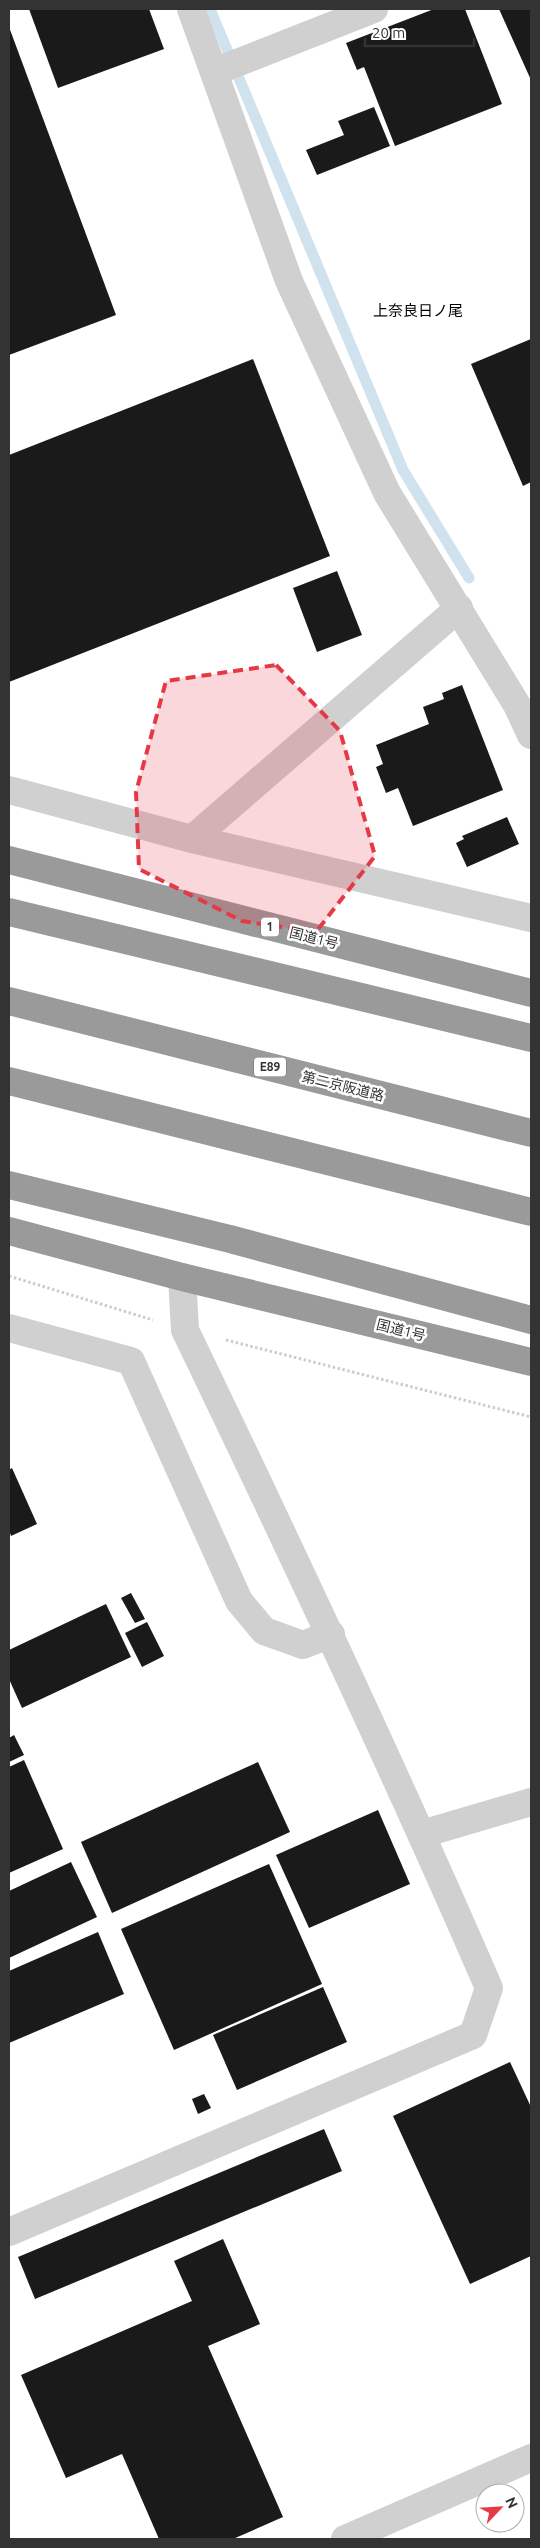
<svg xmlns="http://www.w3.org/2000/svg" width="540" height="2548" font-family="Ubuntu,'Noto Sans JP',sans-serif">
<rect width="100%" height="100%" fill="#fff"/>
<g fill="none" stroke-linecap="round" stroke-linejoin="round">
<path stroke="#cfe2ee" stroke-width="11" d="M210,9L403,470L469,578"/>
</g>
<g fill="#1a1a1a">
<path d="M29,9H149L164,49L58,88Z"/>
<path d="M434,9H465L502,104L395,146L364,67L357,70L346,43Z"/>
<path d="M499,9H531V80Z"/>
<path d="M9,27L116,315L9,355Z"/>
<path d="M374,107L390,146L317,175L306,150L344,135L338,121Z"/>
<path d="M531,339V482L523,486L471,364Z"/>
<path d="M253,359L330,556L9,682V455Z"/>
<path d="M337,571L362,635L317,652L293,588Z"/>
<path d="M462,685L503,790L413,826L398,788L386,793L376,767L383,764L376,745L429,724L423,707L444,699L442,693Z"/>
<path d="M507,817L519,844L467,867L456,843L464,839L462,836Z"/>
<path d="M12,1468L37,1524L11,1536L9,1530V1470Z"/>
<path d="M131,1593L145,1619L135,1623L121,1598Z"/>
<path d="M106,1604L131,1657L22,1708L9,1679V1650Z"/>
<path d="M147,1622L164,1656L142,1667L125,1633Z"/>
<path d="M14,1735L24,1755L9,1762V1738Z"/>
<path d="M24,1760L63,1849L9,1873V1767Z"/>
<path d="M258,1762L290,1832L112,1913L81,1842Z"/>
<path d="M378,1810L410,1884L309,1928L276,1855Z"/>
<path d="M71,1862L97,1917L9,1958V1891Z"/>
<path d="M269,1864L322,1984L174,2050L121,1929Z"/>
<path d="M98,1932L124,1994L9,2043V1971Z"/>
<path d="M323,1987L347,2042L237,2090L213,2035Z"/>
<path d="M510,2062L531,2107V2256L470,2284L393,2116Z"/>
<path d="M204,2094L211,2108L198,2114L192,2099Z"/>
<path d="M324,2129L342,2171L35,2299L18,2257Z"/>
<path d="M223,2239L260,2324L208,2346L283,2517L233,2539H159L122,2454L66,2478L21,2375L192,2301L174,2261Z"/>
</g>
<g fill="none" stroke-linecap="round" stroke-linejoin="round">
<g stroke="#cdcdcd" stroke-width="3" stroke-dasharray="2.5 2.5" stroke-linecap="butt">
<path d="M9,1276L153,1320"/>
<path d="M226,1340L531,1417"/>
</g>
<g stroke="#d0d0d0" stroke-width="28">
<path d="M191,9L289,281L387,493L517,705L531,735"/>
<path d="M214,72L374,9"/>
<path d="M9,790L192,839L531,918"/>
<path d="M192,839L459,608"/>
<path d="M9,1328L131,1361L239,1601L264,1631L303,1645L331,1634"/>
<path d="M422,1834L531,1802"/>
<path d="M9,2232L473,2035L489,1988C393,1766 290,1548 185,1330L182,1277"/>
<path d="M345,2539L531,2458"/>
</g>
<g stroke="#9a9a9a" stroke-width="28">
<path d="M9,860L531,993"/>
<path d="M9,912L531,1038"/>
<path d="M9,1001L531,1133"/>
<path d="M9,1081L531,1212"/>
<path d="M9,1185L230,1239L531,1320"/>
<path d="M9,1231L182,1277L531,1362"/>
</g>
</g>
<path fill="#e63946" fill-opacity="0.2" stroke="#e63946" stroke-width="4" stroke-dasharray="10 6" stroke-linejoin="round" d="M276,665L340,731L375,856L316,932L242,921L139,869L136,792L166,681Z"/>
<g text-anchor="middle" stroke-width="5" stroke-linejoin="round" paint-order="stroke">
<g fill="#fff" stroke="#707070" stroke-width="1">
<rect x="261" y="917.5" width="18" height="19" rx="4"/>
<rect x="254" y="1057.5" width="32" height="19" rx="4"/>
</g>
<g font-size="12" font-weight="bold" fill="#333">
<text x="270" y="931">1</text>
<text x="270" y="1071">E89</text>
</g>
<g font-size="14" fill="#333" stroke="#fff">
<text transform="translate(314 938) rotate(14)" y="5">国道1号</text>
<text transform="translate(343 1086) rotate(14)" y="5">第二京阪道路</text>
<text transform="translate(401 1330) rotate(14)" y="5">国道1号</text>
</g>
<g font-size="15" fill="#000" stroke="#fff">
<text x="418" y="316">上奈良日ノ尾</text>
</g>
</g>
<rect width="540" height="2548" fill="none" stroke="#333333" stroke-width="20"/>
<g transform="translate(500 2508) rotate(65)"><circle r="24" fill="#ffffff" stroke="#adadad"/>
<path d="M0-4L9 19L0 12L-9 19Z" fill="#e63946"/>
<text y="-8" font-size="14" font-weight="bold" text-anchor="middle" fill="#333333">N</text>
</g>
<path d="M365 38v8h109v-8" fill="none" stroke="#333333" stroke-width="2.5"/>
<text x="372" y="38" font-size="15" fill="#333333" stroke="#ffffff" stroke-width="4" paint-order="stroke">20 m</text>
</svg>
